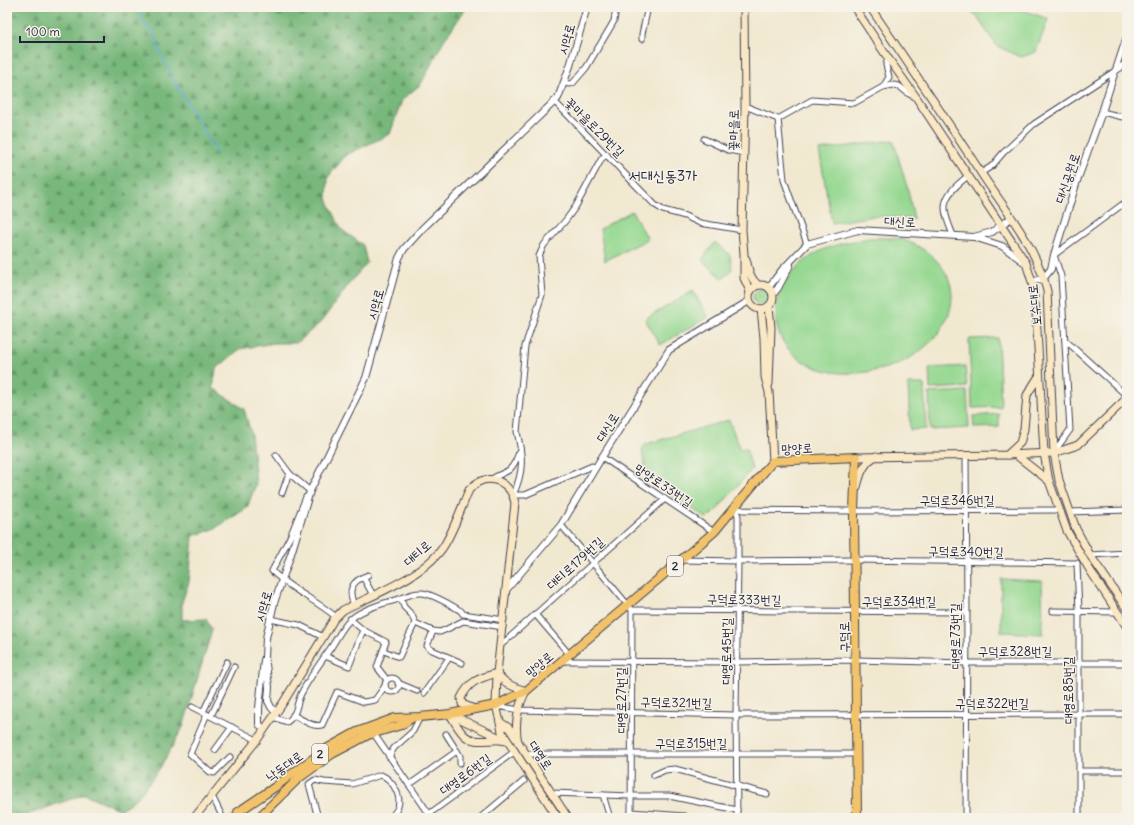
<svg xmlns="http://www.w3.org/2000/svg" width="1134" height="825" font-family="Delius,'Poor Story',sans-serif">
<defs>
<pattern id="grass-tufts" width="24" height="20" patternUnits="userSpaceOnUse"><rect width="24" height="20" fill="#95d891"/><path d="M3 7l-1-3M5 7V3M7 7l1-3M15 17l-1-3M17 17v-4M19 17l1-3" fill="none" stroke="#80b97e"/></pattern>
<pattern id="forest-firs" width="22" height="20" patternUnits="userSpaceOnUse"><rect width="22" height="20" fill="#78b87b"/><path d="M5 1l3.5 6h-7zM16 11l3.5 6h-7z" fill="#629566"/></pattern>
</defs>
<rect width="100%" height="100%" fill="#f7f3e8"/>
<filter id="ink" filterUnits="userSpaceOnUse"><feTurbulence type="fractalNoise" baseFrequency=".025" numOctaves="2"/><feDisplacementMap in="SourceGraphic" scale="8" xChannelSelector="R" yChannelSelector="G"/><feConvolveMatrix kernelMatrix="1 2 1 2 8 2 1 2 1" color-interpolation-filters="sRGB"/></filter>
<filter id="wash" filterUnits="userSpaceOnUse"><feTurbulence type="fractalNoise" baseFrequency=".012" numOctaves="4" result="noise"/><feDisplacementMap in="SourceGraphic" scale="16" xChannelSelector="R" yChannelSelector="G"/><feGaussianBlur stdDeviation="0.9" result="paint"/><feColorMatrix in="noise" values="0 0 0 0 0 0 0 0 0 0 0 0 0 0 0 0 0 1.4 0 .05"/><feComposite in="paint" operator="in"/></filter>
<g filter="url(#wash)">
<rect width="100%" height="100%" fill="#f1e8d0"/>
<circle fill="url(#grass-tufts)" stroke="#5c7d66" cx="761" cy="297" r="8"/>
<path fill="url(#forest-firs)" stroke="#4d6d5b" d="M7,7H467L444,40L421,84L402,100L390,134L346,155L328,177L327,199L341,229L363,245L367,263L352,280L321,322L296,343H274L240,349L216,369L213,388L244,409L251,433L256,484L247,508L214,529L193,536L189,582L182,602V620L206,619L212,630L183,727L160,768L138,797L120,810L85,794L18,818H7Z"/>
<g fill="#95d891" stroke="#5c7d66">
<path d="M963,7H1015L1048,19L1036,52L1021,57L997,46L974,13Z"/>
<path d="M893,140L908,190L914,219L874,216L832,223L819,150Z"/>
<path d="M632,211L648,239L605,261L600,229Z"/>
<path d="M869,238C877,238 886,238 894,238C909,240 923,248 934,258C977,299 935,353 889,367C873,372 857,374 841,373C767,367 752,291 815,254C831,244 851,242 869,238Z"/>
<path d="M715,242L730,255L732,269L723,279L702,260Z"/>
<path d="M693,291L708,317L660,345L645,319Z"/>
<path d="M998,338L1001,407L972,408L969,339Z"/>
<path d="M965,366L967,387L930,389L929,368Z"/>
<path d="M908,384H924L926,429L910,430Z"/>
<path d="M967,391L969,428L930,430L929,393Z"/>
<path d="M999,414V427L974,428L973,416Z"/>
<path d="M729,420L740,449L746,448L752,469L714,513L706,518L671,494L667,484C663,483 658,482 655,479C645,473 643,460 642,449L646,444Z"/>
<path d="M1001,579L1042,581L1043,634L1001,632Z"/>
</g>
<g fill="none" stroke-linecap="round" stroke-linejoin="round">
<path stroke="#62a8d8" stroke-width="1.5" d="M139,7L142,20L157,39L160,53L176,84L217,153"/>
</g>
</g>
<g filter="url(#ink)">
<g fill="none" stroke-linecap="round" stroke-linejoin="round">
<path stroke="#c8c0b2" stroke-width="8" stroke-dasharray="8 4" stroke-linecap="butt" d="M232,818L238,812"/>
<g stroke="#414051" stroke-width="7">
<g id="minor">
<path d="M642,39V34L648,7"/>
<path d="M564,83L570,84L573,83L586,68L610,28L614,21L616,7"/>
<path d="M883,87L889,77L886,65L888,58"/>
<path d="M555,102L655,205L663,210L685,216L700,223L742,230"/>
<path d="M745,106L778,119"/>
<path d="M1102,112L1127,118"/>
<path d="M778,119L812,100L854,103L883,87L893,85L899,86L909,94L916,97"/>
<path d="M778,119L784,180L807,244"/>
<path d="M704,139L728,150L744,153"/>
<path d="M981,173L992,166L1003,153L1034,124L1115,71L1127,35"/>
<path d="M953,235C950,227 945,217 945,208C944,195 959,183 968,176"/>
<path d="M1065,340L1127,396"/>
<path d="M1054,452L1070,430L1061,276L1054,255L1127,201"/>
<path d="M276,455L290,474L310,491"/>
<path d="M966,455L967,612L966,818"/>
<path d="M602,457L714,532"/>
<path d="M595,467L592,466L525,495H513C524,472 523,456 517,432L525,346L542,295L539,256L544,245L566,220L576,206L602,158L607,155"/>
<path d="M492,479C497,475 503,474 509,470C515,465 518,456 520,449"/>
<path d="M282,493L287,479L290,474"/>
<path d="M306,497L290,537L272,571C291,590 316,600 336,617"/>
<path d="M1070,512L1127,510"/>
<path d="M561,525L632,610L631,818"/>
<path d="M1090,555L1127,553"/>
<path d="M682,560L738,561L855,560L1077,563"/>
<path d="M1077,563L1079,612V818"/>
<path d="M363,577L373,595"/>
<path d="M401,598L404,607L412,615L415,623"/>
<path d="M354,605C347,589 352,581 368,575"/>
<path d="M632,610L967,612"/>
<path d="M1053,611L1117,612"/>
<path d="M535,614L569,654"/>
<path d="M270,619L299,625L323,637"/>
<path d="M350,619L363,630"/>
<path d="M433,631L427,646L430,649L462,663"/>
<path d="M501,645L665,499"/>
<path d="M384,651L399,657L415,623L433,631L440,632L447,629L463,621L503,627"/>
<path d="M325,656L349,666L363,630L386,642L377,667L387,680"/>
<path d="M561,661L737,662L856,660L966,663H1127"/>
<circle cx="392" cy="685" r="7"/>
<path d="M398,683L417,691"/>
<path d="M424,693L449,658"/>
<path d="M497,706L519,710L736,715L1127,714"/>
<path d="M192,707L257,740"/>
<path d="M203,712L227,662"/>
<path d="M207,714L190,754L210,772L214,773L230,757"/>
<path d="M293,715C302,719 313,728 322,725L337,692L364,702L375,700L385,686"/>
<path d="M211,716L234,667"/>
<path d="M273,717L287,722C298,715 296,702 302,692C310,677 320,663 330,649C337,639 342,627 351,619C361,610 383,603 396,600C404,597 413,592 422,593C433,594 451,605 461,611L463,614L504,620"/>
<path d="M374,734L432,818"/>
<path d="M446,734L460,756V763"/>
<path d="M215,750L232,727"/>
<path d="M526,754H856"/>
<path d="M389,757L394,748L413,731L420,717"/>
<path d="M1080,771H1127"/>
<path d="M654,775L665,770L675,769L767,794"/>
<path d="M409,785L457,751"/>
<path d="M552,793L631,796H669L737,810"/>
<path d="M603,795L610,818"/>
<path d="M212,796L223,818"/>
<path d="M631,812L684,816"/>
<path d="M429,814L514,752"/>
<path d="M318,818L309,784L315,780L324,782L352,784L381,775C392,779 402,796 398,807C396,812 393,815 390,818"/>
<path d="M480,818L524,781"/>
<path d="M737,818L736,715L738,561V516L736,508L743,510L854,511L1059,510"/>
</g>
</g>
<g stroke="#414051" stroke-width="8">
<g id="tertiary">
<path d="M974,237L1002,246L1024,262"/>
<path d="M1032,282L1044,278L1051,269L1054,255L1077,181L1102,112L1115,71L1127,63"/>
<path d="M769,287L782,270L807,244L858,230L974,237L992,232L1011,218"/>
<path d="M773,294L778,288L790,265"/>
<path d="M507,589L561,525L602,457L669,350L749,301"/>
<path d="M276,713L271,707L268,701L269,687L265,657L266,638L274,603L291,554L310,491L366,378L399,258L404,249L422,229L558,98L570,66L587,7"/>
<path d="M264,730L259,724V708L264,660"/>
</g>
</g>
<g stroke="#414051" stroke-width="9">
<g id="secondary">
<path d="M744,7L745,106L742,230L744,254V278L750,291"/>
<path d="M854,7L888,58L916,97L1026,263L1032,282L1036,312L1044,453L1049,481L1067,531L1088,567L1127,627"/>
<path d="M870,7C908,63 946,119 983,176C1007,212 1037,248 1047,291L1054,453L1059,480L1076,529L1090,555L1127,609"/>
<path d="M746,259C749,270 749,277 758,285"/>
<circle cx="761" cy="297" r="12"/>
<path d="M769,306L771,328L769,384"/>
<path d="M761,309L764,338L765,377L769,392L773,461"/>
<path d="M1007,455L1020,443L1024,429L1027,395L1039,376"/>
<path d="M1016,455L1049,481"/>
<path d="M856,457L1007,455L1054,453L1078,445L1127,398"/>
<path d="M857,487C860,475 863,463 876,456"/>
<path d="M474,709L462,704L461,698C470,680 480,678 497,673C504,684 514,687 526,691C518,706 514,725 518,742"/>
<path d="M450,714C454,721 458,729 464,735C472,743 485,740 495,740C499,739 503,741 507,741"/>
<path d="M450,714L502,739"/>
<path d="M500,722L509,728L568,818"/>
<path d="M194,818L257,740L283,703L334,619L343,610C375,594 427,575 445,544C455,527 461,508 469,490C485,471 510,479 515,503L497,673L496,705L500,722L502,732L558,818"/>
</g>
</g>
<g stroke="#414051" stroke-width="10">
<g id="primary">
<path d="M238,812L275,787L297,770L328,748L357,732L395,718L420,717L450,714L496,705L526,691L714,532L773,461L856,457L854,511L857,818"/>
<path d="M258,818L299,778L332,754L368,735L401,725L412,718"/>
</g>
</g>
<use href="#minor" stroke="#fff" stroke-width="5"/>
<use href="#tertiary" stroke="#fff" stroke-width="6"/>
<use href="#secondary" stroke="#fae7c3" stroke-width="7"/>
<use href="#primary" stroke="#f2c36a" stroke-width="8"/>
</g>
</g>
<g text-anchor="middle" stroke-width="3" stroke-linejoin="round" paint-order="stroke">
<g fill="#f7f3e8" stroke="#62616f" stroke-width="1">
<rect x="667" y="556" width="16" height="20" rx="3"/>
<rect x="312" y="744" width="16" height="20" rx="3"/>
</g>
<g font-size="12" font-weight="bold" fill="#22223b">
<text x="675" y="570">2</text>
<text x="320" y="758">2</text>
</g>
<g font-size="13" fill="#22223b" stroke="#f7f3e8">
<text transform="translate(566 39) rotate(-75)" y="5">시약로</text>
<text transform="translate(595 127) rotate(45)" y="5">꽃마을로29번길</text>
<text transform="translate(733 130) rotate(-89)" y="5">꽃마을로</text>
<text transform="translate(1067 178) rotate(-71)" y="5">대신공원로</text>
<text transform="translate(900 221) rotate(3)" y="5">대신로</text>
<text transform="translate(375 304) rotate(-75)" y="5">시약로</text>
<text transform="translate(1034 305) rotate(-96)" y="5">보수대로</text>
<text transform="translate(607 427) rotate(-58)" y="5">대신로</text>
<text transform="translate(797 448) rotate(-3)" y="5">망양로</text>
<text transform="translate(664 485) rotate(34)" y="5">망양로33번길</text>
<text x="957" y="505">구덕로346번길</text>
<text transform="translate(966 551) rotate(1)" y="5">구덕로340번길</text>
<text transform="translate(417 553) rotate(-41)" y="5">대티로</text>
<text transform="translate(575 563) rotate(-42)" y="5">대티로179번길</text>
<text transform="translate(744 599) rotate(1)" y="5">구덕로333번길</text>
<text x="899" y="606">구덕로334번길</text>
<text transform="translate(263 606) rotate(-74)" y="5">시약로</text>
<text transform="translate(955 636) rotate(-90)" y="5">대영로73번길</text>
<text transform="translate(844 637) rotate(-91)" y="5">구덕로</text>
<text transform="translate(726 651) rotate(-89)" y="5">대영로45번길</text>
<text x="1015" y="656">구덕로328번길</text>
<text transform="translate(539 664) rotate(-40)" y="5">망양로</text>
<text transform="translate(1068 690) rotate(-90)" y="5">대영로85번길</text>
<text transform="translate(621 700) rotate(-90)" y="5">대영로27번길</text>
<text transform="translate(676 702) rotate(1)" y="5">구덕로321번길</text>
<text x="992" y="708">구덕로322번길</text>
<text x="691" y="748">구덕로315번길</text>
<text transform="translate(541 755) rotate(56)" y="5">대영로</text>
<text transform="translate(284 766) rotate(-36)" y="5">낙동대로</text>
<text transform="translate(465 774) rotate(-36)" y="5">대영로6번길</text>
</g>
<g font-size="15" fill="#22223b" stroke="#f7f3e8">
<text x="663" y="181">서대신동3가</text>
</g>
</g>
<rect width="1134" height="825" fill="none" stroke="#f7f3e8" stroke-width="24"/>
<path d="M20 36v6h84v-6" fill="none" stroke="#22223b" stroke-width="2"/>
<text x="26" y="36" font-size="12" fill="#22223b" stroke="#f7f3e8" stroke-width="3" paint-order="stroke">100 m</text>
</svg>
